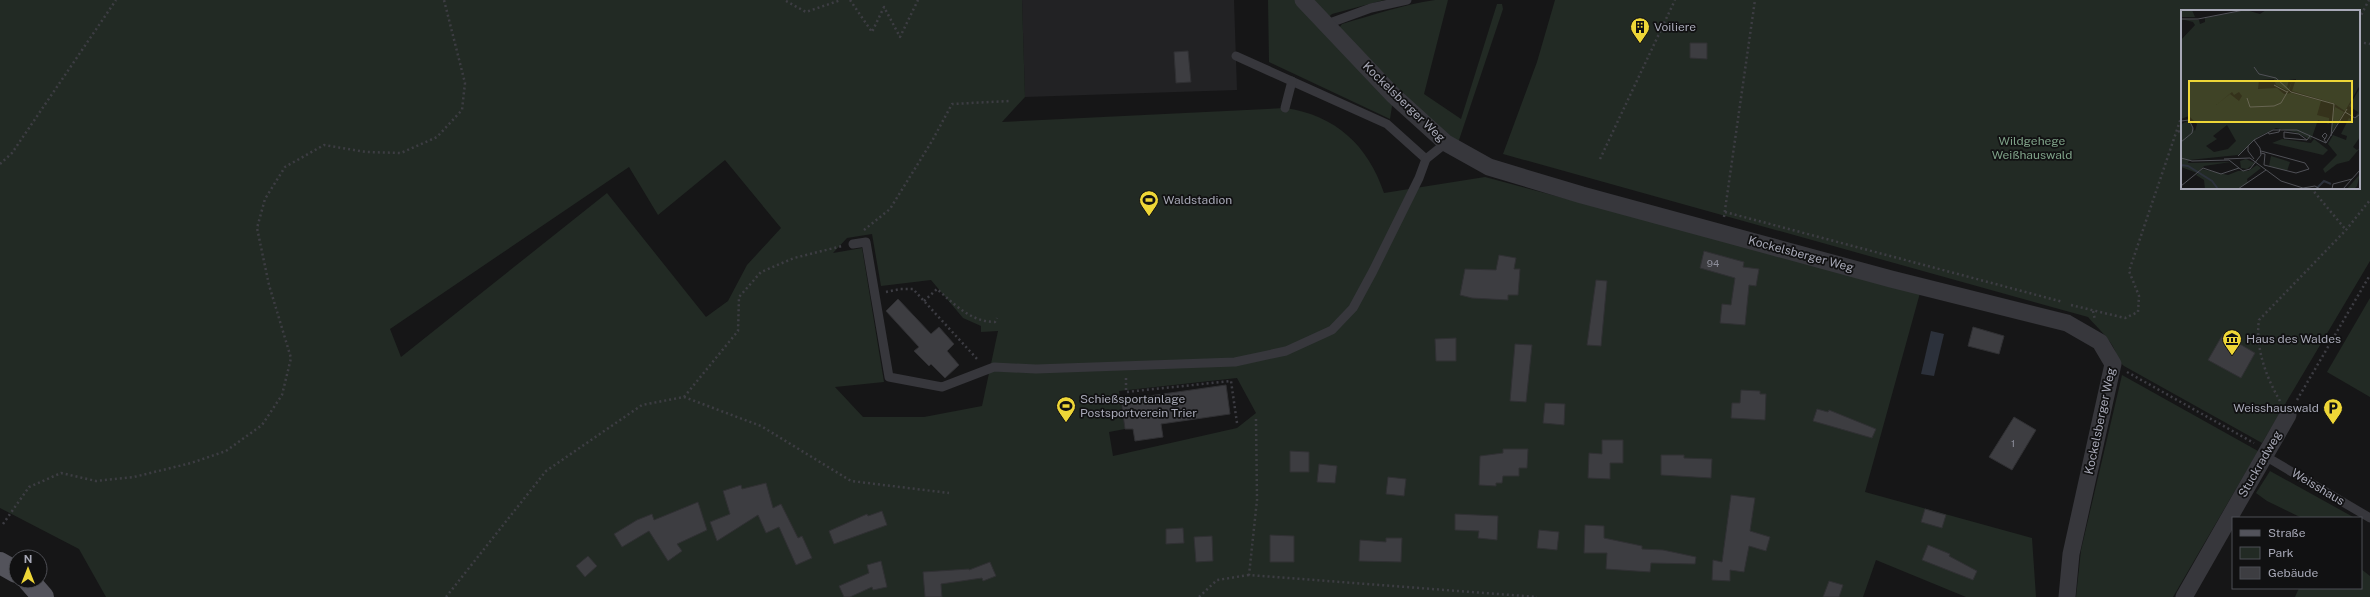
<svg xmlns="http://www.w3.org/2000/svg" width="2370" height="597" font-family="'Public Sans',sans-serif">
<rect width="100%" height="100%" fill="#161617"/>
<path fill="#222224" d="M1022,0H1234L1237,90L1025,97Z"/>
<g fill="#222a24" fill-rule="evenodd">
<path d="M0,0H1022L1025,97L1002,122L1285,108C1335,115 1368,145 1384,193L1485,177L1920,293L1865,492L2032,538L2036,597H1966L1876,560L1863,597H106L79,549L0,508ZM725,160L781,228L747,265L728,301L706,317L607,193L401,357L390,329L629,167L658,215ZM872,234L881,286L931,280L963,318L981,326V332L998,331L982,406L924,417H863L835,387L884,382L862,248L833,253L847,238ZM1237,378L1256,413L1237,428L1113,456L1109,432L1125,429L1119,391Z"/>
<path d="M1268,0H1384L1332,14L1321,24L1393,100L1390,119L1269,62Z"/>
<path d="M1435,0H1448L1424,94L1461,119L1497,4H1502L1503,9L1458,143L1404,96L1339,28L1342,24C1373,15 1402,5 1435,0Z"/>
<path d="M1555,0H2370V261L2262,443L2124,366L2117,360C2117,344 2098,329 2088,317L1503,154L1537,62ZM2182,11H2359V188H2182Z"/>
<path d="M2370,298V397L2327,372Z"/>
<path d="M2122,375L2258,451L2173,597H2076L2081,550Z"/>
<path d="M2270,471L2355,518H2302L2267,501L2256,493Z"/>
<path d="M2361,569L2370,576V597H2295L2299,588H2361Z"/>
</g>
<path fill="#2c313b" d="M1931,331L1944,334L1934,376L1921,374Z"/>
<g fill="#3d3d41" stroke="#303033">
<path d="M1690,43H1707V59L1690,58Z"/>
<path d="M1188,51L1191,82L1176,83L1174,52Z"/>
<path d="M1704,251L1744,262L1743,267L1759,269L1756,286L1749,285L1745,325L1720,323L1722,304L1731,305L1735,278L1700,268Z"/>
<path d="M1499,255L1516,258L1514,269H1520L1518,295H1508V300L1472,298L1460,295L1465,269L1496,270Z"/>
<path d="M1596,280L1607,281L1601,346L1587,345Z"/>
<path d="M898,299L931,334L939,327L954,344L947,351L959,365L945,378L931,364L929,366L914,351L919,347L886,311Z"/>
<path d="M1973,327L2004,336L1999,354L1968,346Z"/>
<path d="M2223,334L2255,353L2241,378L2208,360Z"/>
<path d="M1456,338V361H1436L1435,339Z"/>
<path d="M1515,344L1532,345L1526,402L1510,401Z"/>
<path d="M1226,385L1230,414L1161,424L1163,437L1135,441L1133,429H1125L1121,400Z"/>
<path d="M1741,390L1760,391V394H1766L1765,420L1731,418L1732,403H1740Z"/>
<path d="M1545,403L1565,404L1564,425L1543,423Z"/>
<path d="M1817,409L1828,412L1829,410L1876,429L1872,438L1813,421Z"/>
<path d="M2014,417L2036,430L2012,470L1989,457Z"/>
<path d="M1602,440H1623V463H1610V479L1588,478L1589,453L1602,454Z"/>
<path d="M1503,449H1528L1527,468H1519V476H1503L1502,483H1496V486L1479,485L1480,456L1503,453Z"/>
<path d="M1290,451L1309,452V472H1290Z"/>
<path d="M1661,455H1684V458L1712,459L1711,478L1661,475Z"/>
<path d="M1319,464L1337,466L1335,483L1317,482Z"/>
<path d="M1388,477L1406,479L1404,496L1386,494Z"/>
<path d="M766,483L773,508L781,504L798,538L802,536L812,558L796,565L779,527L766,533L758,515L717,541L710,522L730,514L723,491L741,485L742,489Z"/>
<path d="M1731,495L1755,498L1750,531L1770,537L1766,551L1749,546L1744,572L1730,570V581L1712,580L1713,560L1722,562Z"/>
<path d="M698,502L707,530L677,544L682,551L668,561L649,531L622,547L614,534L637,520L652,514L654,520Z"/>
<path d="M1925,509L1946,515L1942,528L1921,522Z"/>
<path d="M882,511L887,525L834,544L829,531L867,514L868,516Z"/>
<path d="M1455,514L1498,516L1497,540L1478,538L1479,531L1455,530Z"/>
<path d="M1585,525L1604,526V538L1642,546V549L1663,550L1696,557L1695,564L1651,563L1650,572L1606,569L1607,553H1584Z"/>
<path d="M1183,528L1184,543L1166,544V529Z"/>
<path d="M1539,530L1559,532L1557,550L1537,548Z"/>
<path d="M1270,535L1294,536V562H1270Z"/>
<path d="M1212,536L1213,561L1196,562L1194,537Z"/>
<path d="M1386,538H1402L1401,562L1359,561L1360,540L1386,542Z"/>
<path d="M1928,545L1950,554L1949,556L1977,571L1973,580L1922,560Z"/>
<path d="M588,556L597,566L585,577L576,566Z"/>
<path d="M881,561L887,587L873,590L872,587L850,597H844L839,586L869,573L867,565Z"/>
<path d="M990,562L996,576L983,581L982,578L941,584L942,597H925L923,572L969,569V570Z"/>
<path d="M1829,581L1843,585L1839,597H1823Z"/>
</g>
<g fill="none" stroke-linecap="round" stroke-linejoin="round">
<g stroke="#3d3d43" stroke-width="2.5" stroke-dasharray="2 3" stroke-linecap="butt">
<path d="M850,0L872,32L884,7L900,37L918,0"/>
<path d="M786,1L806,12L841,0"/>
<path d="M2359,19L2369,0"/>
<path d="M2359,42L2370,44"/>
<path d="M2178,131L2182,133"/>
<path d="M1600,159L1675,0"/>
<path d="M0,164L12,153L116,0"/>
<path d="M2311,188L2346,230"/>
<path d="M1725,212L2063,302"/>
<path d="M1724,217L1755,0"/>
<path d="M864,230L890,209L932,141L952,104L1009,101"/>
<path d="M886,292L900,289H913L978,360"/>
<path d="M924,301L937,289C954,304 971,322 995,322L997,318"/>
<path d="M2071,305L2125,318L2138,312L2139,296L2129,271L2182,115"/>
<path d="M2093,311L2095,320"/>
<path d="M2127,372L2254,443"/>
<path d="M1126,378V392L1231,381L1237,423"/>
<path d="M684,397L738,331L739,297L761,272L794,258L842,246"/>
<path d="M2297,400L2370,275"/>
<path d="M2280,401C2266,377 2255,347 2259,320L2346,230L2370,200"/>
<path d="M1256,419L1257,500L1249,575L1537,597"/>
<path d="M3,524L29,487L61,473L96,481L134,477L191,463L226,451L262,425L282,395L291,358L269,285L257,228L265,199L285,167L324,145L366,152L401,153L437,137L462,110L465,83L444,0"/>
<path d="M446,597L546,471L642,405L684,397L761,426L851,481L949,493"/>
<path d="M1199,597L1217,580L1249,575"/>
</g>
<g stroke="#37373c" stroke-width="9">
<path d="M1327,24L1371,8L1407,0"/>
<path d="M1236,56L1387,124L1426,159"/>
<path d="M1285,108L1292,81"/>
<path d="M853,244L866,242L889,377L942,387L994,367L1036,369L1235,362L1286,351L1332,330L1353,308L1373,271L1419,178L1426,159L1446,143"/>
<path d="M2265,456L2370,518"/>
</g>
<g stroke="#37373c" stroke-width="17">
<path d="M1303,0L1393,95L1446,143L1489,167L1582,195L1891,279L2067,323L2100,342L2113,364L2071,554L2067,597"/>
<path d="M2184,597L2288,415"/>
</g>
<g stroke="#53535b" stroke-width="22">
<path d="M0,563L16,572"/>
<path d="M29,581L43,597"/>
</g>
</g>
<defs>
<g id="building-pin" transform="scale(1)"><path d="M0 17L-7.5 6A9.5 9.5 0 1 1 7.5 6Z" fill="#eed637" stroke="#111112"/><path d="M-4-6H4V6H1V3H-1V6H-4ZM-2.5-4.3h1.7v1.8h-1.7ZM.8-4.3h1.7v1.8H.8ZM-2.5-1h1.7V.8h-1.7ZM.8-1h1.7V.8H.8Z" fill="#111"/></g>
<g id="stadium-pin" transform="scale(1)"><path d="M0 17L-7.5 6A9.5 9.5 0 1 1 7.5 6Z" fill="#eed637" stroke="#111112"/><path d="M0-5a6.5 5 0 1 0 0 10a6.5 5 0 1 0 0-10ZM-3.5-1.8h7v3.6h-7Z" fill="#111"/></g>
<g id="museum-pin" transform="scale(1)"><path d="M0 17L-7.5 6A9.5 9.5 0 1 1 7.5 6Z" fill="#eed637" stroke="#111112"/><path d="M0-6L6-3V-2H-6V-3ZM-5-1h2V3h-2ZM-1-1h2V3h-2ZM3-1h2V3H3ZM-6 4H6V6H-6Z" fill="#111"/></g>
<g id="parking-pin" transform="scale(1)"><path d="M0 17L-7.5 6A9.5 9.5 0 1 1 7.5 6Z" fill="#eed637" stroke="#111112"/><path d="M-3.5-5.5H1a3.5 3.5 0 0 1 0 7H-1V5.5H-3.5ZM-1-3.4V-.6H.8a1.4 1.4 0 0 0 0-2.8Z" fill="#111"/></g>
</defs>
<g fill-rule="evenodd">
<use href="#building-pin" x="1640" y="27"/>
<use href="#stadium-pin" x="1149" y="200"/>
<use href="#museum-pin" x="2232" y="339"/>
<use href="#stadium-pin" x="1066" y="406"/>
<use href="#parking-pin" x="2333" y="408"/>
</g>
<g text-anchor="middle" stroke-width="3.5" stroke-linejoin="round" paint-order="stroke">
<g font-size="10" fill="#8d8e9a">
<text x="1713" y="267">94</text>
<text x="2013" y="447">1</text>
</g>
<g font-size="12" fill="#a8a9b7" stroke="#111112" text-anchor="start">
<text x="1654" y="31">Voiliere</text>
<text x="1163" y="204">Waldstadion</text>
<text x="2246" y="343">Haus des Waldes</text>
<text x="1080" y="403">Schießsportanlage<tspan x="1080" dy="14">Postsportverein Trier</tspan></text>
<text x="2319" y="412" text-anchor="end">Weisshauswald</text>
</g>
<g font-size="12" fill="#a8a9b7" stroke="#111112">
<text transform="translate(1404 102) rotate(44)" y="4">Kockelsberger Weg</text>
<text transform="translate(1801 254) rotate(15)" y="4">Kockelsberger Weg</text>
<text transform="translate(2100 421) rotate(-78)" y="4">Kockelsberger Weg</text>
<text transform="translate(2260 464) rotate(-60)" y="4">Stuckradweg</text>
<text transform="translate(2318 487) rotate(31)" y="4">Weisshaus</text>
</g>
<g font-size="12" fill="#7fa288" stroke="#111112">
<text x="2032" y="145">Wildgehege<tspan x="2032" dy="14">Weißhauswald</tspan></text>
</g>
</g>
<g transform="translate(2181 10)">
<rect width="179" height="179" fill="#161617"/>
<path d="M0,0H11L14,7H0ZM65,0L79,4L85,0H179V75L164,101L152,93L111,81L115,69L108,70L106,77L108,79L111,71L108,81L95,75L93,69L78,70L77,79L96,78L103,84L110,83L140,91L136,105L148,108V114L137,110L130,130L117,123L95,118L77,127L57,145L8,150L7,153L50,152L23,156L16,163L0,157V114L7,111L14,121L16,114L8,106L0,109V30L14,15L12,12L0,9L18,10L19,14L24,12V8ZM51,82L53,85L58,82L61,86L58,91L49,84L35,95ZM46,115L55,131L47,139L33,142L25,136L36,129L32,126ZM179,78V127L172,137L176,140L179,138L168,151L156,154L144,163L142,159L156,145L147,134L152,125L165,130L166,126L160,124L168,108L172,111L177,102L168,96ZM154,97L163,102L150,124L151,109ZM101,129L130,133L133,129L147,140L142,145L91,133ZM90,146L109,152L106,161L88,156ZM65,149L74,153L66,159L60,158L59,151ZM76,155L80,158L66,169L67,173L56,179H24L23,170L15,165L21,159L47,165L57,161H67ZM179,164L176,176L173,179H166Z" fill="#222a24" fill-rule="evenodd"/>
<path fill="none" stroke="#2c313b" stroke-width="2" d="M0,155L7,156L31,171L37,179M135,179L143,171L150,174"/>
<path fill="none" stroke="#505157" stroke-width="1" d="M0,9H17L63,0M73,57L78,64L95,68L110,82L153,94L150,126M93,75L106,82M66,88L69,97L93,96L100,93L107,81M164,102L174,108L179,104M0,111L8,110L12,118L11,123L0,132M87,122L88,124L98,122L99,119M144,129L141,126L144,123L146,125L144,129H143L145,133M126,130L103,128V122L118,124L126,130L129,126M67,136V141L73,149M80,141L124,153L128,159L115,163L83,155L84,144L80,143M57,146L73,130M0,148L11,151L48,150L58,158M43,149L69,148L100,171L122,178L134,176L139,179M0,176L22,158L40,164L58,158L62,161L69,159L80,145L79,138L73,130L92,120H116L145,133L166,99M57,179L85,160M151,179L152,174L171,169M162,179L179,160"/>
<path fill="#eed637" fill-opacity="0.15" stroke="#eed637" stroke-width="2" d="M8,71H171V112H8Z"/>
<rect width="179" height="179" fill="none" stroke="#a8a9b7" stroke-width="2"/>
</g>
<rect x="2232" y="517" width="130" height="72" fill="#111112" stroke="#4d4e54"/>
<rect x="2240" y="530" width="20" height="6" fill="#53535b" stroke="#4d4e54"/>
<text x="2268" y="537" font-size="12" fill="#a8a9b7">Straße</text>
<rect x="2240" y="547" width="20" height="12" fill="#222a24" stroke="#4d4e54"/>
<text x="2268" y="557" font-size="12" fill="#a8a9b7">Park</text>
<rect x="2240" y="567" width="20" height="12" fill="#3d3d41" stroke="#4d4e54"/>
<text x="2268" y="577" font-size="12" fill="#a8a9b7">Gebäude</text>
<g transform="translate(28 569)"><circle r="19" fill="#111112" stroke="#4d4e54"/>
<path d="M0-3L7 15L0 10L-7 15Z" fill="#eed637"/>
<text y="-6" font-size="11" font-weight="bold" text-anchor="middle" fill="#a8a9b7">N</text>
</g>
</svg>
